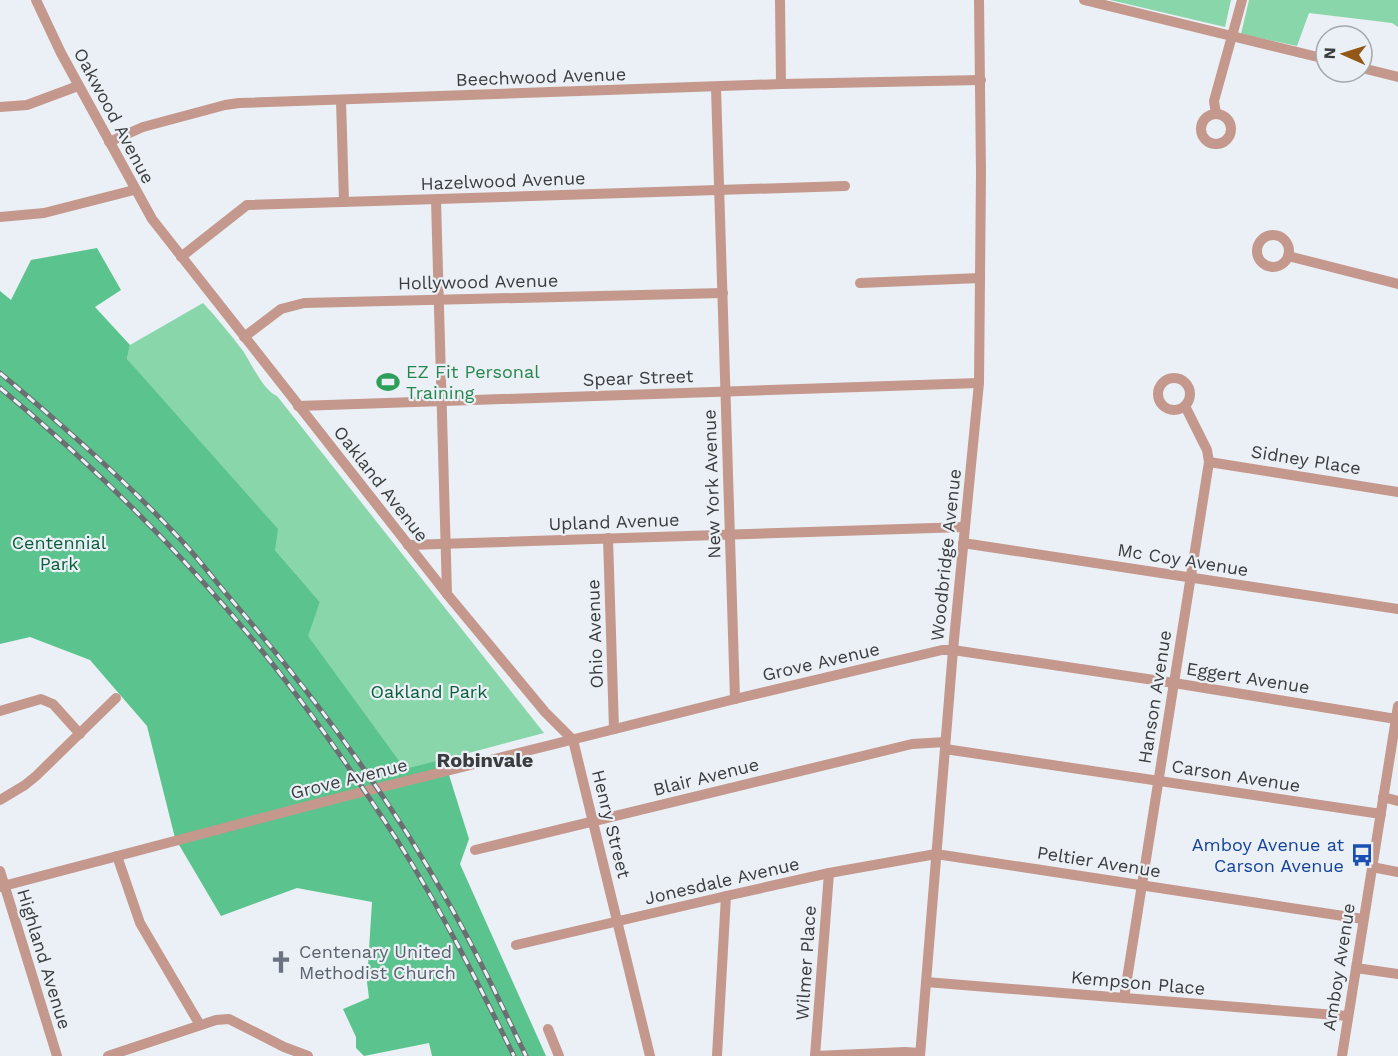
<svg xmlns="http://www.w3.org/2000/svg" width="1398" height="1056" font-family="'Work Sans',sans-serif">
<rect width="100%" height="100%" fill="#eaf0f5"/>
<g fill="#8ad6ab">
<path d="M1110,0H1231L1225,27Z"/>
<path d="M1249,0H1398V27L1392,23L1309,13L1297,46L1241,34Z"/>
<path d="M203,303C217,318 231,335 243,351C251,363 264,391 277,396L544,733L405,770L307,636L320,602L275,550L127,359L130,345Z"/>
</g>
<path fill="#5bc38e" d="M97,248L121,290L95,307L130,345L127,359L278,529L275,550L320,602L308,636L405,769L444,759L469,839L460,864L546,1056H432L429,1043L364,1056L356,1048V1037L343,1009L369,998L367,982L372,902L297,888L221,916L175,838L147,726L90,660L30,637L0,644V291L11,300L31,260Z"/>
<g fill="none" stroke-linecap="round" stroke-linejoin="round">
<g stroke="#c4988c" stroke-width="10">
<path d="M36,0L61,53L152,219L447,594L545,712L573,740L650,1056"/>
<path d="M780,0L781,84"/>
<path d="M1084,0L1326,59"/>
<path d="M1362,68L1398,77"/>
<path d="M716,88L735,699"/>
<path d="M341,100L344,202"/>
<path d="M0,107L27,105L78,86"/>
<circle cx="1216" cy="129" r="15"/>
<path d="M1216,114L1214,101L1242,0"/>
<path d="M109,142L143,127L225,105L239,103L781,84L981,80"/>
<path d="M436,200L447,594"/>
<path d="M0,217L44,213L134,190"/>
<circle cx="1273" cy="251" r="16"/>
<path d="M1288,256L1398,284"/>
<path d="M181,257L247,205L845,186"/>
<path d="M860,283L980,278"/>
<path d="M244,337L281,309L304,303L723,293"/>
<circle cx="1174" cy="394" r="16"/>
<path d="M298,406L979,383"/>
<path d="M1209,462L1398,492"/>
<path d="M608,538L614,729"/>
<path d="M963,543L1398,609"/>
<path d="M408,545L965,527"/>
<path d="M0,711L41,699L53,704L80,734"/>
<path d="M945,749L1381,814"/>
<path d="M1383,797L1398,801"/>
<path d="M0,800L25,785L36,776L116,698"/>
<path d="M475,850L912,744L945,742"/>
<path d="M117,856L140,923L200,1025"/>
<path d="M1372,867L1398,872"/>
<path d="M0,871L57,1056"/>
<path d="M0,887L346,796L735,699L942,650H953L1174,683L1396,719"/>
<path d="M516,945L726,896L829,873L936,854L1363,919"/>
<path d="M1356,968L1398,974"/>
<path d="M926,982L1348,1016"/>
<path d="M1124,998L1209,462L1207,450L1185,406"/>
<path d="M548,1029L559,1056"/>
<path d="M108,1056L216,1020L229,1019L284,1047L308,1056"/>
<path d="M717,1056L726,896"/>
<path d="M815,1056L829,873"/>
<path d="M815,1056L905,1052L920,1053"/>
<path d="M920,1056L953,650L979,383L981,173L979,0"/>
<path d="M1342,1056L1398,706"/>
</g>
<g stroke="#6c6f72" stroke-width="5">
<g id="rail">
<path d="M0,373C62,425 124,479 180,539C197,557 213,578 229,597C311,692 387,793 448,902C477,952 501,1004 526,1056"/>
<path d="M0,388C92,464 178,549 254,641C306,704 353,772 397,840C441,909 478,983 514,1056"/>
</g>
</g>
<use href="#rail" stroke="#eaf0f5" stroke-width="3" stroke-dasharray="9" stroke-linecap="butt"/>
</g>
<defs>
<g id="stadium-bare" transform="scale(1.8)"><path d="M0-5a6.5 5 0 1 0 0 10a6.5 5 0 1 0 0-10ZM-3.5-1.8h7v3.6h-7Z" fill="#2e9e5b" stroke="#eaf0f5" stroke-width="2.5" paint-order="stroke"/></g>
<g id="bus-bare" transform="scale(1.8)"><path d="M-5-6H5V4H4V6H2V4H-2V6H-4V4H-5ZM-3.5-4V0h7V-4ZM-3.5 1.2v1.5H-2V1.2ZM2 1.2v1.5H3.5V1.2Z" fill="#1a4fb4" stroke="#eaf0f5" stroke-width="2.5" paint-order="stroke"/></g>
<g id="church-bare" transform="scale(1.8)"><path d="M-1.2-6h2.4v3.5h3.3v2.4h-3.3V6h-2.4V-.1h-3.3v-2.4h3.3Z" fill="#6b7280" stroke="#eaf0f5" stroke-width="2.5" paint-order="stroke"/></g>
</defs>
<g fill-rule="evenodd">
<use href="#stadium-bare" x="388" y="382"/>
<use href="#bus-bare" x="1362" y="855"/>
<use href="#church-bare" x="281" y="962"/>
</g>
<g text-anchor="middle" stroke-width="4.5" stroke-linejoin="round" paint-order="stroke">
<g font-size="18" fill="#3a3c3e" stroke="#eaf0f5">
<text transform="translate(541 77) rotate(-2)" y="6">Beechwood Avenue</text>
<text transform="translate(114 116) rotate(62)" y="6">Oakwood Avenue</text>
<text transform="translate(503 181) rotate(-2)" y="6">Hazelwood Avenue</text>
<text transform="translate(478 282) rotate(-1)" y="6">Hollywood Avenue</text>
<text transform="translate(638 378) rotate(-2)" y="6">Spear Street</text>
<text transform="translate(1306 460) rotate(9)" y="6">Sidney Place</text>
<text transform="translate(381 484) rotate(52)" y="6">Oakland Avenue</text>
<text transform="translate(712 484) rotate(-92)" y="6">New York Avenue</text>
<text transform="translate(614 522) rotate(-2)" y="6">Upland Avenue</text>
<text transform="translate(946 555) rotate(-84)" y="6">Woodbridge Avenue</text>
<text transform="translate(1183 560) rotate(9)" y="6">Mc Coy Avenue</text>
<text transform="translate(595 634) rotate(-92)" y="6">Ohio Avenue</text>
<text transform="translate(821 662) rotate(-13)" y="6">Grove Avenue</text>
<text transform="translate(1248 678) rotate(9)" y="6">Eggert Avenue</text>
<text transform="translate(1155 697) rotate(-81)" y="6">Hanson Avenue</text>
<text transform="translate(1236 776) rotate(9)" y="6">Carson Avenue</text>
<text transform="translate(706 777) rotate(-14)" y="6">Blair Avenue</text>
<text transform="translate(349 779) rotate(-14)" y="6">Grove Avenue</text>
<text transform="translate(611 824) rotate(76)" y="6">Henry Street</text>
<text transform="translate(1099 862) rotate(9)" y="6">Peltier Avenue</text>
<text transform="translate(722 881) rotate(-13)" y="6">Jonesdale Avenue</text>
<text transform="translate(44 959) rotate(73)" y="6">Highland Avenue</text>
<text transform="translate(806 963) rotate(-86)" y="6">Wilmer Place</text>
<text transform="translate(1339 967) rotate(-81)" y="6">Amboy Avenue</text>
<text transform="translate(1138 983) rotate(5)" y="6">Kempson Place</text>
</g>
<g font-size="18" fill="#27864d" stroke="#eaf0f5" text-anchor="start">
<text x="406" y="378">EZ Fit Personal<tspan x="406" dy="21">Training</tspan></text>
</g>
<g font-size="18" fill="#0a5d3a" stroke="#eaf0f5">
<text x="59" y="549">Centennial<tspan x="59" dy="21">Park</tspan></text>
<text x="429" y="698">Oakland Park</text>
</g>
<g font-size="18" fill="#164399" stroke="#eaf0f5" text-anchor="end">
<text x="1344" y="851">Amboy Avenue at<tspan x="1344" dy="21">Carson Avenue</tspan></text>
</g>
<g font-size="18" fill="#5b616d" stroke="#eaf0f5" text-anchor="start">
<text x="299" y="958">Centenary United<tspan x="299" dy="21">Methodist Church</tspan></text>
</g>
<g font-size="20" font-weight="bold" fill="#3a3c3e" stroke="#eaf0f5">
<text x="485" y="767">Robinvale</text>
</g>
</g>
<g transform="translate(1344 54) rotate(273)"><circle r="28" fill="#eaf0f5" stroke="#a4a8ac" stroke-width="1.5"/>
<path d="M0-4.5L10 22L0 15L-10 22Z" fill="#935717"/>
<text y="-9" font-size="16" font-weight="bold" text-anchor="middle" fill="#3a3c3e">N</text>
</g>
</svg>
